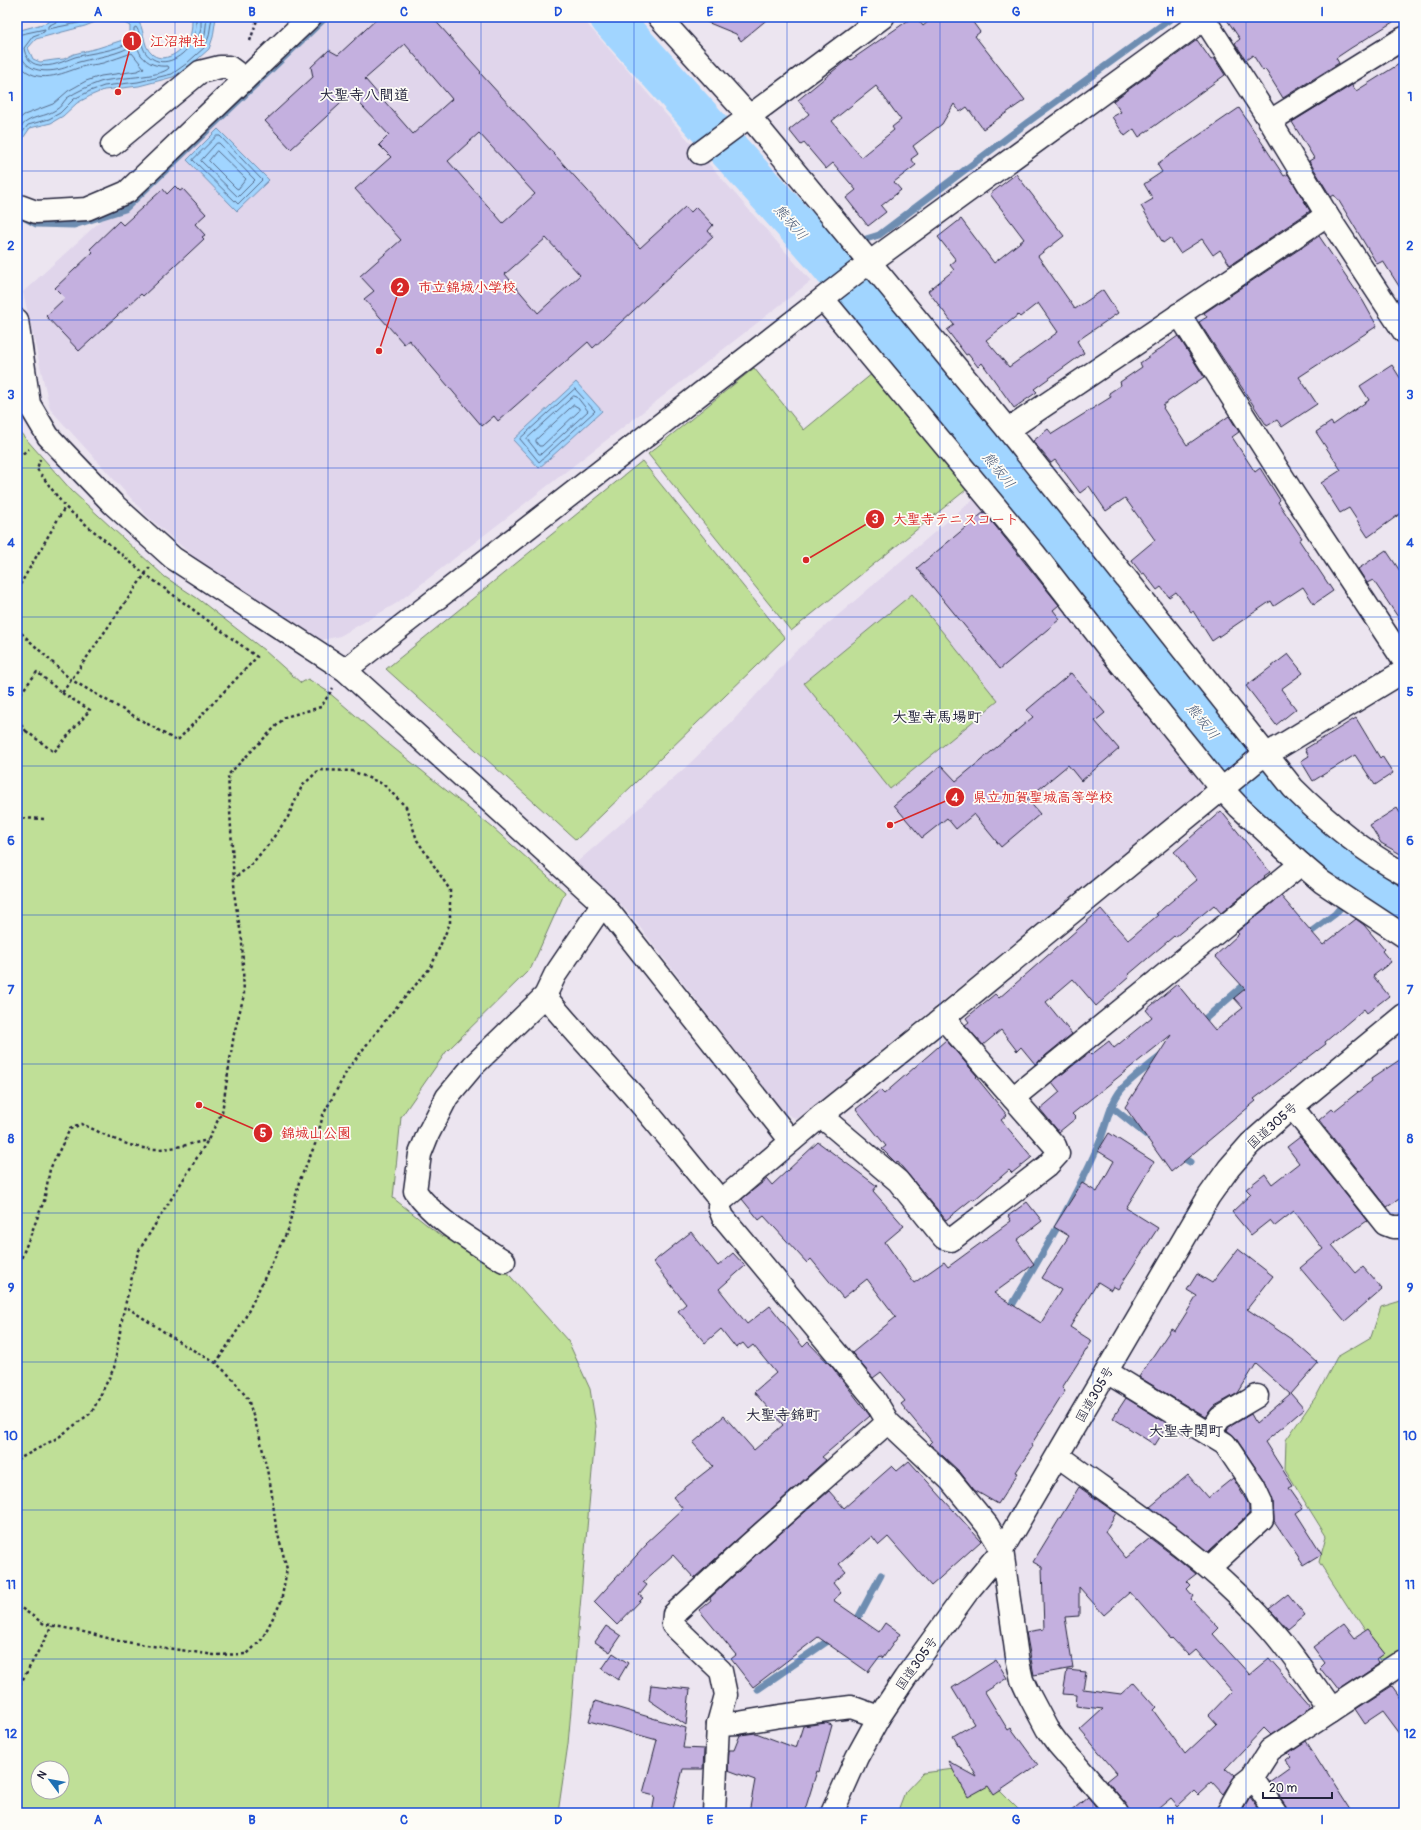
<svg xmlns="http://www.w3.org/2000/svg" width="1421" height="1830" font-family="Pangolin,'Klee One',sans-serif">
<rect width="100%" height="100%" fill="#ece5f0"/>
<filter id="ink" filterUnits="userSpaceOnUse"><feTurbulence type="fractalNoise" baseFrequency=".025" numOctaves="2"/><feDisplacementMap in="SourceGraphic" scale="8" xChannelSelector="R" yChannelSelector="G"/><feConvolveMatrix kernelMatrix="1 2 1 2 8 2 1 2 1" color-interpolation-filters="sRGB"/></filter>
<g filter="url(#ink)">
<g fill="#e0d5eb">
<path d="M323,17H581L811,281L397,603L340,636L322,640L195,558L147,516L50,409L23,292Z"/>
<path d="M979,494L1207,787L797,1119L784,1113L628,912L576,863L686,767L728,726L794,653Z"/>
</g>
<g fill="#bfdf97" stroke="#708069" fill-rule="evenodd">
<path d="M754,368L804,430L873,373L967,489L791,631L648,454Z"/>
<path d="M17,427L18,430L72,491L165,577L197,598L264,650L301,683L308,679L327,691L390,745L493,828L565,892L531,968L446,1052L401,1117L393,1198L441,1236L487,1250L568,1341L590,1389L596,1426L568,1744L558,1813H17ZM38,1768H62V1792H38Z"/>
<path d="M642,461L785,638L576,840L386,669Z"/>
<path d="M912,594L998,701L890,789L804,683Z"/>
<path d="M1404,1300V1653L1384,1662L1319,1562L1326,1536L1285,1470L1286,1440L1317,1395L1337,1357L1371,1337L1381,1307Z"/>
<path d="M954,1769L995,1786L1022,1813H897L905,1792L923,1773Z"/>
</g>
<g fill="#a1d5ff" stroke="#6e8db1" fill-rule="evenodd">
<path d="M59,17H134C147,26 140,45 153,55C166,64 183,50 189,39C192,32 192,24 192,17H216L213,37L209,49L189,67L173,77L139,86L104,90L92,95L77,103L63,116L51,123L30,128L17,147V31L46,23ZM108,17L116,18L130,26V34L126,39L98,48L74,54L64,59L54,60L40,62L33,59L28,48L36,39L85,26Z"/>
<path d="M218,129L269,180L237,211L187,160Z"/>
<path d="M576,382L602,411L539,468L513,440Z"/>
</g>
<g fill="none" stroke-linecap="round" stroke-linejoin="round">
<g stroke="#556a89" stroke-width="1">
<path d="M59,17L58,21L48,26V29L83,22L98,17"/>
<path d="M201,17V29L197,42L199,45L205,35L207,17"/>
<path d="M17,35L45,29L44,32L33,36L24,48C25,56 30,64 39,65C51,68 64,61 75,57C89,53 117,51 129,42C134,38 134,34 134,28L136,27C143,36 139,52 153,59C168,68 188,53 193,39C196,32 196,24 196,17"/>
<path d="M17,40L21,41C19,49 19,55 24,61C33,74 54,72 67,67C71,66 74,63 79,62C97,57 119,55 135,44C138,47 139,52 141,55C148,64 157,67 168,66L169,68C160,78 115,77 100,82C89,86 77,91 67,98C63,102 61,107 57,109C41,120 31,113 17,131"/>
<path d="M17,62C34,85 56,76 78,68C86,65 95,65 103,63C113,60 122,56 132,53L144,68L137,71L101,76L86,81L68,91L53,104L24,115L17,121"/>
<path d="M217,136H220L262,180L238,204L193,160Z"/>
<path d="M17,140L28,125L49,119L60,113L74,99L90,91L104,86L138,82L172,74L186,64L205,47L209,36L212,17"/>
<path d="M217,143H219L255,180L238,197L201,161Z"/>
<path d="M217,151L246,179L238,189L236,188L209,161Z"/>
<path d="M575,389L595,411L539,462L520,439Z"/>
<path d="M574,396L577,397L588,411L541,454H539L527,439Z"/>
<path d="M574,405L579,408V411L542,446H539L536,442V440Z"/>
</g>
<g stroke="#6e8db1" stroke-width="7">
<path d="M25,218L36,224L74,225L125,209L326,17"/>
<path d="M821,253L879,235L1028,122L1173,17"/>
<path d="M1304,937L1335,914L1367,876"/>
<path d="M1199,1024L1249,981"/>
<path d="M1112,1107L1149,1137"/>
<path d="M1178,1155L1190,1162"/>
<path d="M1008,1312C1040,1258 1073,1203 1098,1146C1106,1128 1109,1105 1121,1090C1131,1078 1149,1066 1161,1056"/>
<path d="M852,1624L857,1620L881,1575"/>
<path d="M758,1689L832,1638"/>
</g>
<path stroke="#a1d5ff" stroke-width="41" d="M610,17L821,253L867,309L1269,801L1332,852L1404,903"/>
</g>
<g fill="#c4b0df" stroke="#22223b" fill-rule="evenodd">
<path d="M379,17H432L481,72L480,73L640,248L685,207L691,212L696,207L713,225L708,231L713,237L593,348L588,342L498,421L494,416L482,426L409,340L404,344L364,299L374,291L360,276L401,240L355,189L391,157L379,145L389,135L351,94L291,149L265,121L313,77L311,67L329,50L338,55ZM405,44L452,99L413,134L365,79ZM479,133L535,194L503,223L448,161ZM546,238L580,275L538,313L505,274Z"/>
<path d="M697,17H770L741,41L736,34L697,18Z"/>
<path d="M913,17H916L923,26L934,17H969L980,32L975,36L1025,100L983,129L967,107L960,112L954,104L942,124L913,146L918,154L911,159L916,165L894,182L901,190L881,206L886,212L868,226L846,198L856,190L833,163L826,169L804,143L801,145L789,130L809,114L798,100L849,58L851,60ZM876,86L901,120L892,127L894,130L861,157L832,121Z"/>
<path d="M1225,17H1401L1351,48L1336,58L1339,63L1283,98L1265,69L1263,71L1253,55L1246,60L1235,43L1240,39Z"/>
<path d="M1197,40L1211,60L1214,58L1225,75L1139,137L1134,129L1125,136L1112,117L1121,112L1113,101Z"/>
<path d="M1404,61V294L1383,261L1377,264L1339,201L1334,195L1331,197L1309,161L1314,158L1292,122L1352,85L1356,91Z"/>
<path d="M1239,108L1284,176L1288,174L1310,211L1230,265L1220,250L1213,255L1202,239L1180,253L1170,238L1163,243L1141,206L1153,199L1144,184L1162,172L1157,164Z"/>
<path d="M1016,174L1064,236L1038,256L1075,309L1103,290L1118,313L1077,341L1084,353L1034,389L1037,392L1014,408L982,363L978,367L968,354L966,355L947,330L954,325L928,291L954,270L950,265L956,260L938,237L961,219L994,263L1024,239L990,194ZM1038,303L1058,332L1009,367L986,340L1018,315L1020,317Z"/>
<path d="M175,186L180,191L183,189L206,214L195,224L205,235L202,237L204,239L143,296L141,294L79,351L46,316L65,298L55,288L93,252L90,249L119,221L123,225L163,189L167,194Z"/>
<path d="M1319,236L1363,301L1377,326L1299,377L1317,404L1282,427L1277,420L1267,426L1199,322L1207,317L1204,313Z"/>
<path d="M1178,336L1204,377L1163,405L1164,407L1163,408L1187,445L1229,416L1239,432L1232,437L1255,472L1260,468L1280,500L1278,502L1302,538L1299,540L1333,591L1314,604L1303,587L1274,606L1271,601L1212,641L1193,611L1191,612L1176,592L1169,597L1161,587L1157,590L1144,573L1142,574L1131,560L1155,540L1125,498L1106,511L1089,486L1080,493L1055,460L1051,463L1033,441L1048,429L1052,434L1111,397L1109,393L1121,385L1120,382L1142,367L1140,363Z"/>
<path d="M1392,365L1404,384V511L1368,537L1349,508L1340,513L1321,483L1341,470L1316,432L1331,422L1333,425L1369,400L1360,386Z"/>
<path d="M984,512L1059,605L1053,610L1060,619L1000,669L917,568Z"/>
<path d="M1386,550L1404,577V626L1373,580L1367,583L1358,569Z"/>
<path d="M1288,654L1303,673L1281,689L1296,709L1276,725L1246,686Z"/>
<path d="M1071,673L1105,713L1095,721L1119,749L1081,781L1068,765L1027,799L1040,814L1001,847L974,814L956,829L947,818L922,838L894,805L941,765L956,781L1033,717L1027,710Z"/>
<path d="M1356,718L1380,758L1382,756L1393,773L1375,785L1355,755L1313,781L1301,761L1309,756L1305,749Z"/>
<path d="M1397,808L1404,819V856L1381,843L1370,825Z"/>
<path d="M1221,811L1270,872L1264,876L1265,877L1221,913L1214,905L1175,937L1174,936L1128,975L1129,977L1096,1006L1073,979L1046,1002L1072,1034L1035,1064L1021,1047L1017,1051L1001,1030L983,1045L965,1025L969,1022L966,1018L995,994L999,998L1101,909L1128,940L1158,915L1156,914L1197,880L1174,852Z"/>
<path d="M1281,896L1323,945L1356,919L1364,925L1384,949L1382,951L1391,962L1373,976L1389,996L1367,1013L1364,1009L1325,1042L1326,1044L1254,1099L1256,1101L1171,1172L1125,1107L1171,1035L1072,1114L1076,1118L1059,1132L1040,1109L1060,1092L1052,1082L1089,1053L1091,1055L1109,1041L1114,1048L1152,1017L1146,1010L1177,984L1215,1030L1243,1008L1234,998L1245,989L1215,956L1239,934L1237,932Z"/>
<path d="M946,1040L977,1076L976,1077L1007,1115L1001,1120L1032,1157L1012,1173L1009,1170L974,1200L972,1199L946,1220L897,1161L896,1163L882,1149L886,1146L856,1109L880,1090L884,1094Z"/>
<path d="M1404,1057V1196L1387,1207L1319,1120L1332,1109L1334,1111L1372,1081L1371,1079Z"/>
<path d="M1109,1133L1154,1162L1126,1208L1158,1228L1118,1289L1113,1286L1111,1290L1098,1282L1070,1327L1092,1341L1062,1388L1065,1391L1031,1445L1033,1446L1016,1472L1018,1473L998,1504L974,1490L960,1472L930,1444L932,1442L901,1404L905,1401L881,1372L873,1378L852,1353L896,1317L867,1279L843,1298L811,1259L807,1263L764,1216L759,1220L742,1199L767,1179L772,1185L818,1142L877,1186L873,1191L904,1226L885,1242L914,1283L944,1262L948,1267L1011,1221L1008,1216L1027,1202L1042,1221L1017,1240L1034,1264L994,1293L1041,1323L1061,1290L1042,1278L1069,1236L1054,1227L1082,1183L1097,1192L1114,1161L1098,1151Z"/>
<path d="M1300,1137L1367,1221L1332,1245L1356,1273L1363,1267L1382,1289L1345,1321L1300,1268L1323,1249L1294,1211L1275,1226L1270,1220L1251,1235L1232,1212L1251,1194L1246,1189L1265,1174L1272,1184L1299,1163L1287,1147Z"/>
<path d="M691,1232L718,1266L733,1253L745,1266L719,1289L747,1324L770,1306L803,1347L808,1342L833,1368L870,1416L822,1457L826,1460L694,1578L673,1555L643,1582L647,1585L639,1595L643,1598L617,1625L594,1602L647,1544L646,1543L683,1509L673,1497L713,1466L693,1443L724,1416L754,1450L783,1425L754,1392L776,1373L753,1345L748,1349L743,1343L736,1348L721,1329L705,1343L678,1311L686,1304L653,1262Z"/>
<path d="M1238,1249L1273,1276L1247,1309L1291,1339L1318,1363L1291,1394L1304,1409L1265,1442L1293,1486L1289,1488L1303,1508L1296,1513L1322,1554L1304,1565L1274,1521L1273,1501L1264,1480L1235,1437L1227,1430L1229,1427L1251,1414L1256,1423L1290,1394L1256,1364L1238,1393L1213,1407L1205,1417L1139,1377L1171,1329L1175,1331L1197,1296L1187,1290L1197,1274L1212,1283Z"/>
<path d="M1126,1398L1168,1424L1155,1445L1113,1418Z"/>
<path d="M909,1461L981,1541L931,1586L888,1537L879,1545L872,1536L839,1564L846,1572L833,1583L841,1593L833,1600L879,1632L885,1623L900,1634L883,1658L880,1656L868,1672L818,1637L753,1687L731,1659L736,1655L699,1610L711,1600L710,1598L758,1553L829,1491L844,1508L892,1466L897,1471Z"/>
<path d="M1188,1475L1208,1498L1233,1478L1249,1505V1514L1208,1552L1150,1507Z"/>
<path d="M1079,1487L1116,1513L1105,1532L1126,1558L1150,1538L1178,1559L1196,1574L1187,1581L1191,1585L1187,1589L1193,1596L1191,1599L1219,1628L1213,1634L1250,1675L1269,1659L1312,1708L1271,1735L1264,1728L1226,1768L1235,1776L1223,1794L1212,1782L1198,1795L1194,1791L1178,1806L1171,1798L1153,1813H1130L1127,1805L1107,1781L1117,1773L1080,1730L1103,1709L1076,1706L1077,1695L1063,1694L1067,1670L1086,1672L1083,1689L1121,1694L1134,1682L1156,1707L1153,1710L1185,1754L1217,1724L1209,1715L1232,1691L1196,1650L1189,1656L1172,1638L1171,1639L1130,1592L1104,1615L1079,1587V1616L1065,1617L1073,1668L1034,1675L1026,1632L1044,1629L1042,1567L1033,1562Z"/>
<path d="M1288,1594L1305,1615L1288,1629L1269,1609Z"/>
<path d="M1344,1624L1355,1638L1367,1630L1386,1654L1379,1659L1381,1662L1338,1691L1320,1668L1325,1663L1313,1647Z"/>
<path d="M606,1626L621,1636L610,1652L595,1642Z"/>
<path d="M613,1653L628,1663L618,1680L602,1669Z"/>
<path d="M996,1660L1007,1678L985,1692L1008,1730L1011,1728L1038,1765L994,1795L988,1786L968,1797L948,1761L977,1777L953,1736L974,1724L952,1688Z"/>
<path d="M651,1685L690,1689L686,1725L649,1700Z"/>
<path d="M1391,1686L1404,1704V1740L1383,1712L1365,1724L1355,1709Z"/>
<path d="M595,1701L686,1728L683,1748L704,1749L703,1769H683L672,1813H652L655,1796L643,1793L657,1740L589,1721Z"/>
<path d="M826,1723L832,1725L819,1772L817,1771L804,1813H749L755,1780L728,1770L729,1750H734L740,1735L756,1733L796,1748L803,1726Z"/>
<path d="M1306,1741L1352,1813H1288L1286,1806L1270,1782L1291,1767L1286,1760L1291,1756L1288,1753Z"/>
<path d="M1088,1797L1101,1813H1069Z"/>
<path d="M1250,1798L1261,1813H1241Z"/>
</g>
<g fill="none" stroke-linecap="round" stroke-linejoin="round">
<g stroke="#22223b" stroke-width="25">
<g id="minor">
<path d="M659,17L749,116L1008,430L1293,788C1326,821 1363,851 1404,874"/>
<path d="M1203,17L1270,121L1327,215L1404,332"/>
<path d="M1270,121L1404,38"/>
<path d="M112,145L200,72L220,67H229L245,79"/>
<path d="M700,153L883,17"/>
<path d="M17,205L36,212L87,209L127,192L310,17"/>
<path d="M823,299L1034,553L1112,653L1222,789L1239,807L1301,864L1013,1098"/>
<path d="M1179,314L1294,495L1404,661"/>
<path d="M17,320L29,404L48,436L113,504L173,558L345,670L603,904L791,1141"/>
<path d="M1008,430L1327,215"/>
<path d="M345,670L862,268L1204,19"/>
<path d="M1301,864L1322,882L1404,936"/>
<path d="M545,996C572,1030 602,1060 631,1093C662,1128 690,1165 721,1201"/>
<path d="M1292,1107L1385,1224L1393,1227H1404"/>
<path d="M821,1116L898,1181L944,1238L951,1240L1047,1166L1058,1154L1055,1146L943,1018"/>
<path d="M504,1261C473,1241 437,1222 415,1191L420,1154L428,1134L447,1097L473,1066L545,996L555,975L603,904"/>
<path d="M1107,1372L1225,1444L1254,1487L1261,1502L1262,1519L1209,1568"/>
<path d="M1209,1434L1220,1418L1257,1396"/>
<path d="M1058,1456C1125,1505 1198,1551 1255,1612C1284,1641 1307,1677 1331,1710L1404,1662"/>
<path d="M718,1724L738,1723L780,1716L851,1707L879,1717"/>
<path d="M1252,1778L1276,1813"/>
<path d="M714,1813L718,1724L726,1695L721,1671L673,1625L674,1614L750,1544L888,1422"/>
<path d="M1118,1813L1058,1744L1047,1729L1028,1693L1022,1680L1017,1657L1002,1550L987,1525L951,1481L888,1422L873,1397L723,1217L719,1207L721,1201L821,1116L943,1018L1256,761L1404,671"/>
<path d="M1227,1813L1243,1785L1252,1778L1270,1750L1331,1710"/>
</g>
</g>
<g stroke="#22223b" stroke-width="25">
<path id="highway" d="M832,1813L857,1757L879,1717L905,1678L968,1591L1002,1550L1209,1196L1229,1168L1250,1144L1292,1107L1404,1015"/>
</g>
<g stroke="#22223b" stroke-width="2.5" stroke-dasharray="3 3" stroke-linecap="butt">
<path d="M250,41L258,17"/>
<path d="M17,454H22L29,449"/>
<path d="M17,590L65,507"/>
<path d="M17,629L70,679L177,741L257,657L145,574L65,507L37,469L40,459"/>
<path d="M17,698L37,672L62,693L150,567"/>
<path d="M17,720L26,731L17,737"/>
<path d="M26,731L54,752L90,710L62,693"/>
<path d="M17,818L46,819"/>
<path d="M17,1269L44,1201L50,1169L70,1129L82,1124C104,1134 128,1148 152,1149C170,1150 190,1144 208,1140"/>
<path d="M216,1363L243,1322L288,1230L299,1182L316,1142L323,1115L348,1069L388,1017L431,967L450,923V890L417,840L406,807L383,784L352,771L319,770L302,786L288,817L268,845L249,867L234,878"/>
<path d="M17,1460L59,1437L92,1412L114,1368L123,1314L138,1252L208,1140L222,1112L234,1034L244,995L242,940L235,900L228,775L285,717L321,707L333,688"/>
<path d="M17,1605L44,1624L76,1630L119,1641L214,1655L247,1654L262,1639L281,1602L287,1569L276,1527L271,1488L260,1438L248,1399L231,1377L216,1363L184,1345L125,1306"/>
<path d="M17,1690L52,1626"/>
</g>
<use href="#minor" stroke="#fdfcf7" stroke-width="22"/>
<use href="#highway" stroke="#fdfcf7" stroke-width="22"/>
</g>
</g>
<path fill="none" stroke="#1d4ed8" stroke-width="1" stroke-opacity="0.55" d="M175,17V1813M328,17V1813M481,17V1813M634,17V1813M787,17V1813M940,17V1813M1093,17V1813M1246,17V1813M17,171H1404M17,320H1404M17,468H1404M17,617H1404M17,766H1404M17,915H1404M17,1064H1404M17,1213H1404M17,1362H1404M17,1510H1404M17,1659H1404"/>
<g text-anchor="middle" stroke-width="3.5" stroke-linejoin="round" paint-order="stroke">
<g font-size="13" fill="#22223b" stroke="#fdfcf7">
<text transform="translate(1272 1125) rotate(-42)" y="5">国道305号</text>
<text transform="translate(1094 1394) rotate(-60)" y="5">国道305号</text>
<text transform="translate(916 1663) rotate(-55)" y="5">国道305号</text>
</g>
<g font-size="14" font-style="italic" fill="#485876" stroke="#fdfcf7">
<text transform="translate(791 222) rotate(49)" y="5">熊坂川</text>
<text transform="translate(999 470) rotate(51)" y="5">熊坂川</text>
<text transform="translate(1203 721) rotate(51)" y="5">熊坂川</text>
</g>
<g font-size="15" font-weight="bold" fill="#22223b" stroke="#fdfcf7">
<text x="364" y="100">大聖寺八間道</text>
<text x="937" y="722">大聖寺馬場町</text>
<text x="783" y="1420">大聖寺錦町</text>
<text x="1186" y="1436">大聖寺関町</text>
</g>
</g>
<path fill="none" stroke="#d62828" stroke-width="1.5" d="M118 92L132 41M379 351L400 287M806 560L875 519M890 825L955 797M199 1105L263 1133"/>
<g fill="#d62828" stroke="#fdfcf7" stroke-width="1.5">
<circle cx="118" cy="92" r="4"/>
<circle cx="379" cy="351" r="4"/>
<circle cx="806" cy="560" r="4"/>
<circle cx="890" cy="825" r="4"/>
<circle cx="199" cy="1105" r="4"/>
<circle cx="132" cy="41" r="10"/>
<circle cx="400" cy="287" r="10"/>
<circle cx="875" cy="519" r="10"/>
<circle cx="955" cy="797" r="10"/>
<circle cx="263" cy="1133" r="10"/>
</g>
<g font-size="12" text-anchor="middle" font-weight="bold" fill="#fff">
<text x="132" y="45">1</text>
<text x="400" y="292">2</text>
<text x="875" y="523">3</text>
<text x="955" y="802">4</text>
<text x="263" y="1137">5</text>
</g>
<g font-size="14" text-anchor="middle" font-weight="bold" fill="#d62828" stroke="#fdfcf7" stroke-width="3.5" stroke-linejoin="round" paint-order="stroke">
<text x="178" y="46">江沼神社</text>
<text x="467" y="292">市立錦城小学校</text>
<text x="956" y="524">大聖寺テニスコート</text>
<text x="1043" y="802">県立加賀聖城高等学校</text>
<text x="316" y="1138">錦城山公園</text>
</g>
<rect width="1421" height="1830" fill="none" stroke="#fdfcf7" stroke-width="44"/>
<g transform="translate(50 1780) rotate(302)"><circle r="19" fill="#fdfcf7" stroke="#a5a5ac"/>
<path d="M0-3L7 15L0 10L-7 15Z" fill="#1f6fb2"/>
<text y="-6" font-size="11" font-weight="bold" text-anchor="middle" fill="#22223b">N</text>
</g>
<path d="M1263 1792v6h69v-6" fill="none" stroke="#22223b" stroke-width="2"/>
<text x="1269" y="1792" font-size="12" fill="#22223b" stroke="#fdfcf7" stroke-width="3" paint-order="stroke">20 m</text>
<rect x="22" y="22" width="1377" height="1786" fill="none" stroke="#1d4ed8" stroke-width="1.5"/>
<g font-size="13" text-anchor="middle" font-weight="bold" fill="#1d4ed8">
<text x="98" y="16">A</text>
<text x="252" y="16">B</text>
<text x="404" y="16">C</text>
<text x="558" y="16">D</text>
<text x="710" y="16">E</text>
<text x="864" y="16">F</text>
<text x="1016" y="16">G</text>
<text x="1170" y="16">H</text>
<text x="1322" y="16">I</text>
<text x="11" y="101">1</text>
<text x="1410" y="101">1</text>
<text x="11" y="250">2</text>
<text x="1410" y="250">2</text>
<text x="11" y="399">3</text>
<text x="1410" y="399">3</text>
<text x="11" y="547">4</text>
<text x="1410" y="547">4</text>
<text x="11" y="696">5</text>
<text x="1410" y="696">5</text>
<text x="11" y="845">6</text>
<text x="1410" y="845">6</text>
<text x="11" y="994">7</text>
<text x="1410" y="994">7</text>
<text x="11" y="1143">8</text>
<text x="1410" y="1143">8</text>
<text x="11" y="1292">9</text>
<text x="1410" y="1292">9</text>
<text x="11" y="1440">10</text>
<text x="1410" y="1440">10</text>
<text x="11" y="1589">11</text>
<text x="1410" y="1589">11</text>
<text x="11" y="1738">12</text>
<text x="1410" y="1738">12</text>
<text x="98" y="1824">A</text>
<text x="252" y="1824">B</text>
<text x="404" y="1824">C</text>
<text x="558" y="1824">D</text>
<text x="710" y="1824">E</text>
<text x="864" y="1824">F</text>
<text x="1016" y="1824">G</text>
<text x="1170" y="1824">H</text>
<text x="1322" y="1824">I</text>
</g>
</svg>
